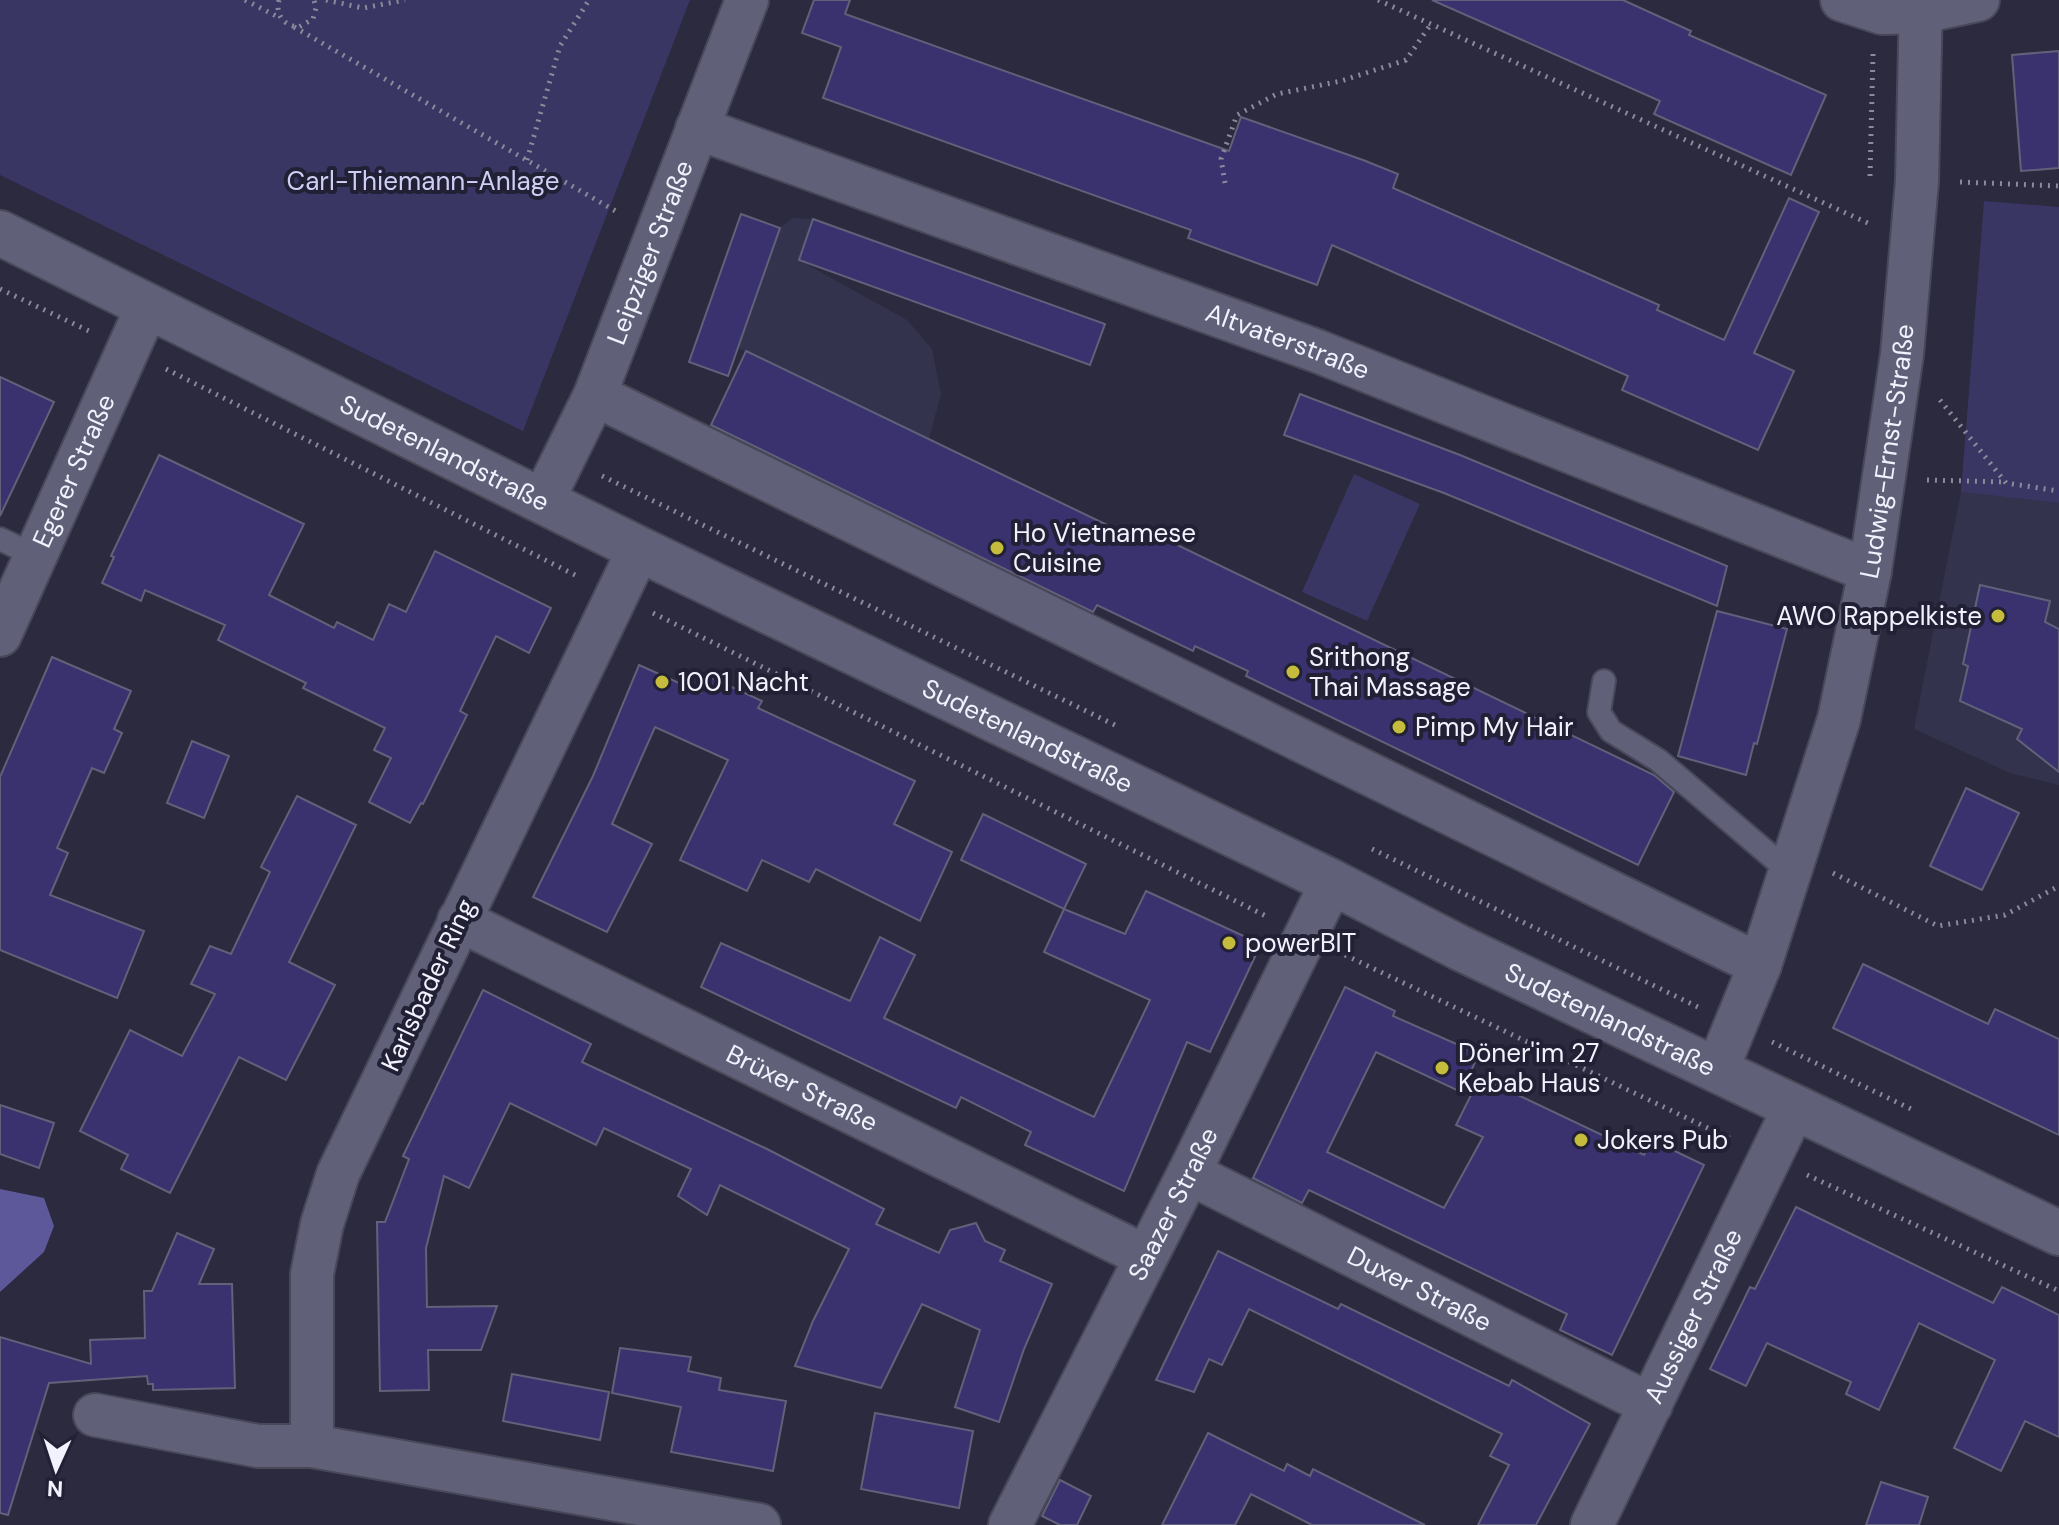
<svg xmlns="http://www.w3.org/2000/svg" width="2059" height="1525" font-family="'DM Sans',sans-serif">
<rect width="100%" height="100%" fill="#2b2a3f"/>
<g fill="#34334e">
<path d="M792,218L813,219L799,260L907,320L932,349L941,394L929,439L738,348L780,228Z"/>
<path d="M1961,492L2059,503V785L2010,773L1914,729Z"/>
</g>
<g fill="#393663">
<path d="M0,0H690L523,431L0,175Z"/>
<path d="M1984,201L2059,207V503L1961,492Z"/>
<path d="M1354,474L1420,504L1367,621L1302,592Z"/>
</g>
<path fill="#5d5899" d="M0,1189L44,1198L54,1226L44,1252L0,1292Z"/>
<g fill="#39326f" stroke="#616179" stroke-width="2">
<path d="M814,0H850L845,14L1229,151L1241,117L1363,160L1398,174L1393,188L1659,305L1657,310L1724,340L1789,198L1819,212L1754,353L1794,371L1758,450L1622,390L1628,376L1332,245L1317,285L1188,238L1191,230L823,98L841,47L802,33Z"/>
<path d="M1432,0H1623L1691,31L1689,35L1826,95L1791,175L1654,114L1660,101Z"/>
<path d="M2059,51V168L2021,171L2012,55Z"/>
<path d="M741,214L780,228L728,376L689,362Z"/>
<path d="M813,219L1105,324L1090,365L799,260Z"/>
<path d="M746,351L1130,536L1136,525L1654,775L1674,792L1638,865L1246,676L1248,671L1195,646L1193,651L1097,605L1093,612L711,425Z"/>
<path d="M0,377L54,402L0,516Z"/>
<path d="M1300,394L1460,455L1727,566L1717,606L1444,493L1284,435Z"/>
<path d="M159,455L304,524L269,595L334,628L337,622L373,640L389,604L406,612L435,551L551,608L529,653L496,636L460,711L467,715L423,804L421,803L410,823L369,802L391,758L374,750L385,728L303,688L306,683L218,640L225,625L145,590L141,601L102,583L114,557L111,556Z"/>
<path d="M1980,585L2050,601L2045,622L2059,629V772L2017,739L2022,729L1960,701L1968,666L1963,664Z"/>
<path d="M1717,611L1787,629L1757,744L1754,743L1746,775L1678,756Z"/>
<path d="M52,657L131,691L114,729L122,733L104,773L92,768L57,848L68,853L50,895L144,931L117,998L0,950V777Z"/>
<path d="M639,665L701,693L708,676L762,701L758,708L915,781L894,824L952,852L920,921L816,869L809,882L762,860L747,891L680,860L728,760L655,727L612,824L652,844L607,932L533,897L593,776Z"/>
<path d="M192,741L229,756L204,818L167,803Z"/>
<path d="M1966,788L2019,813L1982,890L1930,866Z"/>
<path d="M297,796L356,825L289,962L335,985L286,1080L239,1057L170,1193L121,1169L128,1155L80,1131L130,1030L182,1056L215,994L191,984L210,946L231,954L270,872L261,867Z"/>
<path d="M983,814L1086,864L1064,909L961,860Z"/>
<path d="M1146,891L1261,944L1210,1052L1187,1042L1124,1191L1025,1145L1031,1132L961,1097L956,1108L701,987L721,943L850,1001L880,937L915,955L884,1018L1094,1117L1150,1000L1044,952L1064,909L1125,934Z"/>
<path d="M1863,964L1988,1024L1995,1009L2059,1039V1135L1833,1028Z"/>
<path d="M1345,987L1395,1011L1393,1016L1479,1054L1461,1092L1376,1052L1327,1152L1444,1208L1483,1137L1456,1125L1480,1077L1644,1155L1652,1140L1704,1165L1612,1355L1560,1330L1567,1314L1309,1190L1302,1203L1253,1178Z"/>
<path d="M483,990L591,1044L582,1062L765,1148L884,1209L876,1224L939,1253L950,1230L976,1223L985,1241L1005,1250L1000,1261L1052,1284L1024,1349L999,1422L955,1407L980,1330L922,1304L881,1388L795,1366L813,1321L849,1249L720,1185L707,1215L678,1196L691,1169L604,1128L596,1145L510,1103L469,1188L444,1176L426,1248L427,1307L497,1306L481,1350H428L429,1390L380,1391L377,1222H385L409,1159L403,1156Z"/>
<path d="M0,1105L54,1123L39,1168L0,1154Z"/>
<path d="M1796,1207L1993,1303L2002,1287L2059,1315V1437L2025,1421L2001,1471L1954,1448L1995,1360L1919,1323L1879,1410L1846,1394L1851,1382L1767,1343L1746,1386L1710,1369L1750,1287L1755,1289Z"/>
<path d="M177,1233L214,1249L199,1284H232L235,1388L153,1390V1384H148L147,1376L49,1383L8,1515L0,1513V1337L91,1364L90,1340L145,1338L144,1291H152Z"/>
<path d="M1218,1251L1338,1309L1341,1304L1509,1386L1512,1380L1590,1424L1536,1525H1478L1509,1465L1490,1456L1502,1434L1249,1309L1222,1365L1209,1359L1194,1392L1156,1380Z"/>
<path d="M620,1348L691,1357L688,1371L721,1378L719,1390L786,1401L773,1471L671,1452L681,1407L612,1393Z"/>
<path d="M512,1374L609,1392L600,1440L503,1421Z"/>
<path d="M875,1413L973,1431L959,1508L861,1489Z"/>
<path d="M1208,1433L1284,1471L1287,1464L1310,1476L1313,1469L1425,1525H1312L1251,1494L1235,1525H1162Z"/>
<path d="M1060,1480L1091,1496L1077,1525H1060L1042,1516Z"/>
<path d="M1881,1482L1928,1497L1919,1525H1866Z"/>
</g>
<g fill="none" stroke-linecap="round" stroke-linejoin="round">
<g stroke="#484859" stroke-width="26">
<g id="lane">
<path d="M0,539L36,556"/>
<path d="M1604,681L1599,712L1611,731L1658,760L1791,873"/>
</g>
</g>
<g stroke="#484859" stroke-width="46">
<g id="street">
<path d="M1842,0L1882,13L1921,12L1978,0"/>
<path id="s1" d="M697,128L1317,351L1870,571"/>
<path d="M595,395L1760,965"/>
<path id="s2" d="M543,500L595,395L747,0"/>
<path d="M639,549L338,1174L322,1224L312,1274V1446L759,1525"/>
<path id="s3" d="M0,635L147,307"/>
<path id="s4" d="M459,920L1145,1256"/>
<path id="s5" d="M1717,1070L1760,965L1839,719L1870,571L1902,354L1917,181L1921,0"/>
<path id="s6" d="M1189,1173L1651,1405"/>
<path d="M95,1415L258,1446H312"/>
<path id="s7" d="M1010,1525L1189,1173L1332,882"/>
<path id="s8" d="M1592,1525L1794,1108"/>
</g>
</g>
<g stroke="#484859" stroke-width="48">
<g id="secondary">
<path id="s9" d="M0,233L639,549L1332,882L1460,948L2059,1233"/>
</g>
</g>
<g stroke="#8a8a9a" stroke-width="5" stroke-dasharray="2 6" stroke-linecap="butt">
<path d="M245,0L280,18"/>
<path d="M279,0C275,15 284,26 299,27L313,19L316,8L314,0"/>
<path d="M326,0L363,8L405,0"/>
<path d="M1378,0L1870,224"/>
<path d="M294,27L619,213"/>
<path d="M527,160L560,46L589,0"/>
<path d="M1870,176L1873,54"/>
<path d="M1960,182L2059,186"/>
<path d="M1225,183L1221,159L1237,115L1277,94L1341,81L1406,60L1431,24"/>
<path d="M0,289L89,331"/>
<path d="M166,369L579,577"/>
<path d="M1940,400L2006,483L2059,491"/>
<path d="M602,476L1115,725"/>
<path d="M1927,480L2005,482"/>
<path d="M653,613L1268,917"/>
<path d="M1372,849L1698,1007"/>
<path d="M1833,873L1938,926L2005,915L2059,886"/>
<path d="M1345,955L1733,1140"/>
<path d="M1772,1042L1911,1109"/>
<path d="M1807,1175L2059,1291"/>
</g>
<use href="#lane" stroke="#606078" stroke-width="22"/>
<use href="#street" stroke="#606078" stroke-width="42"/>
<use href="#secondary" stroke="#606078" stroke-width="44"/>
</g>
<g fill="#c5bc3d" stroke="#212035" stroke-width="3">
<circle cx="997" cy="548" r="8"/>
<circle cx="1998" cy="616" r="8"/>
<circle cx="1293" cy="672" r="8"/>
<circle cx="662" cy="682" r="8"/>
<circle cx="1399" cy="727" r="8"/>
<circle cx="1229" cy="943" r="8"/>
<circle cx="1442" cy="1068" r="8"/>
<circle cx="1581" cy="1140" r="8"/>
</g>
<g text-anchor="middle" stroke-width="8" stroke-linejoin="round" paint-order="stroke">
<g font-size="26" fill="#cfcff6" stroke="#212035">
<text x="423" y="190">Carl-Thiemann-Anlage</text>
</g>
<g font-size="26" fill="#f1f2fd" stroke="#212035">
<text dy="9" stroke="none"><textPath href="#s2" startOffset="270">Leipziger Straße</textPath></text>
<text dy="9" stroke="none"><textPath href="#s1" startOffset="628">Altvaterstraße</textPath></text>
<text dy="9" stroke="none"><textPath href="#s5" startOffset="644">Ludwig-Ernst-Straße</textPath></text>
<text dy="9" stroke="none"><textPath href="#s9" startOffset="496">Sudetenlandstraße</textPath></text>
<text dy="9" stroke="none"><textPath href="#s3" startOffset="180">Egerer Straße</textPath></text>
<text dy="9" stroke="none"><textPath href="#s9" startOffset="1144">Sudetenlandstraße</textPath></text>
<text transform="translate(428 985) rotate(-65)" y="9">Karlsbader Ring</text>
<text dy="9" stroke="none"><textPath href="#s9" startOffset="1792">Sudetenlandstraße</textPath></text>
<text dy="9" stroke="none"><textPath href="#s4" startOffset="382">Brüxer Straße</textPath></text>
<text dy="9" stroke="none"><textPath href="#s7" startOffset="360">Saazer Straße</textPath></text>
<text dy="9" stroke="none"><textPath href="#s6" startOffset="258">Duxer Straße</textPath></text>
<text dy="9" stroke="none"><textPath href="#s8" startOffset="232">Aussiger Straße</textPath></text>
</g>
<g font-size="26" fill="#f1f2fd" stroke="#212035" text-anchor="start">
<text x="1013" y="542">Ho Vietnamese<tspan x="1013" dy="30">Cuisine</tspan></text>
<text x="1982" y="625" text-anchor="end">AWO Rappelkiste</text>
<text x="1309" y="666">Srithong<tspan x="1309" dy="30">Thai Massage</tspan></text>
<text x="678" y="691">1001 Nacht</text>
<text x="1415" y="736">Pimp My Hair</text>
<text x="1245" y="952">powerBIT</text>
<text x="1458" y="1062">Döner'im 27<tspan x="1458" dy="30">Kebab Haus</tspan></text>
<text x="1597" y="1149">Jokers Pub</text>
</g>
</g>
<g transform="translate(56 1469) rotate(183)" stroke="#212035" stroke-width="6" paint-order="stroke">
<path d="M0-6L14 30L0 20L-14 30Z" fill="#f1f2fd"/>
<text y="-12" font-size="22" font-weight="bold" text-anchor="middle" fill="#f1f2fd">N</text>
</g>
</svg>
